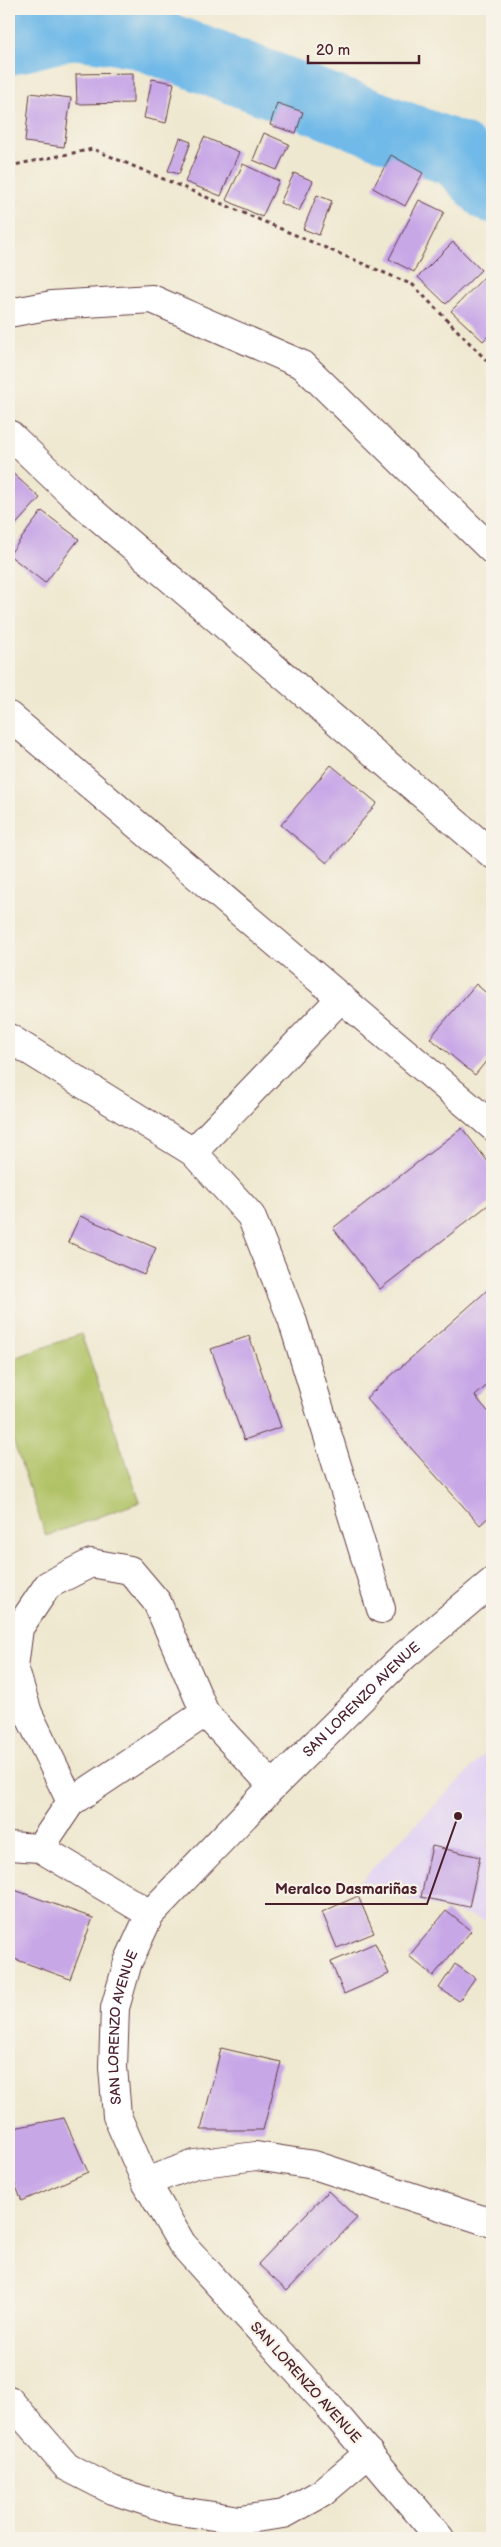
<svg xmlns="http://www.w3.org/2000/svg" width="501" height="2547" font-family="'Balsamiq Sans',sans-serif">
<rect width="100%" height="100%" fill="#f7f3e8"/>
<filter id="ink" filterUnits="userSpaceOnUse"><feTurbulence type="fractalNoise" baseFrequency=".02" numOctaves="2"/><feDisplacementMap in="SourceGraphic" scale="10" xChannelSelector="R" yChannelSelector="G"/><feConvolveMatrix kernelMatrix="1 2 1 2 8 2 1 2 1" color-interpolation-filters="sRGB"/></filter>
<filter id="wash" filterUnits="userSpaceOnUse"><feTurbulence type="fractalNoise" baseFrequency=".0096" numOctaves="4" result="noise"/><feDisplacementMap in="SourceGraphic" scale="20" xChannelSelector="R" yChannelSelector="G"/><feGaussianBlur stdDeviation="1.12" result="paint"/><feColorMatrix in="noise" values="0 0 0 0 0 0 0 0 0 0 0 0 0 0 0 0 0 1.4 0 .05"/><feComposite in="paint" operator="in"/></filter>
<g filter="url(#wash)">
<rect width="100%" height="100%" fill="#efe8d0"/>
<path fill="#e2d4f3" d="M492,1747V1922L356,1885Z"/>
<path fill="#b0c266" stroke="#7d7048" d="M81,1334L140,1502L46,1536L9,1429V1360Z"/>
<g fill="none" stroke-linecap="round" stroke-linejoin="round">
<path stroke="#6fb9e8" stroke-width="66" d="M9,42L72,26L135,34L458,155L492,190"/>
</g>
<g id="blocks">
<g fill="#c8a7e7">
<path d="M133,73V103L77,104L76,74Z"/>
<path d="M152,79L174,83L166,123L144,118Z"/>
<path d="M30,93L71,98L64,147L25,142Z"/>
<path d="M277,103L303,112L296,133L270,125Z"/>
<path d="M264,133L289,144L277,170L253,160Z"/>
<path d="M204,137L239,152L221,196L185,182Z"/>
<path d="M180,138L191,142L179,174L168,171Z"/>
<path d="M391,155L423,173L405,206L373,188Z"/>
<path d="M243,164L279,181L262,217L226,200Z"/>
<path d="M294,173L313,181L299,211L280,203Z"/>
<path d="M317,195L332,201L319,235L303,229Z"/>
<path d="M419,200L444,212L414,272L389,259Z"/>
<path d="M453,242L481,270L446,304L418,277Z"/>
<path d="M492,269V332L483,341L451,311Z"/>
<path d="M9,470L40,498L9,532Z"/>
<path d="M42,511L79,539L45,583L9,555Z"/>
<path d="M331,765L377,803L327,863L281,825Z"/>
<path d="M476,984L492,998V1054L475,1075L430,1038Z"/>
<path d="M462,1128L492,1167V1202L380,1289L333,1228Z"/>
<path d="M80,1216L156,1248L144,1275L68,1242Z"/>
<path d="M492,1286V1381L475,1396L492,1416V1514L480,1525L366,1398Z"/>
<path d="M249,1336L281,1427L244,1440L211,1349Z"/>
<path d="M432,1846L480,1857L469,1907L421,1897Z"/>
<path d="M9,1888L93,1918L70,1979L9,1957Z"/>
<path d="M358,1896L374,1933L337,1948L322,1912Z"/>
<path d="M446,1911L471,1931L433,1976L409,1956Z"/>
<path d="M375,1943L389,1974L344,1994L331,1962Z"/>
<path d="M455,1964L475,1978L459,2001L439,1988Z"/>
<path d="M221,2048L281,2062L263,2130H201Z"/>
<path d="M64,2118L88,2172L22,2201L9,2170V2129Z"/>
<path d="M328,2191L357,2218L287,2291L258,2264Z"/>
</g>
</g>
</g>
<g filter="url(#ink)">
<use href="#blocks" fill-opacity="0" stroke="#633d44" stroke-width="1"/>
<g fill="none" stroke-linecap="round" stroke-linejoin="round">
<g stroke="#633d44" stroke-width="30">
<g id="minor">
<path d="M9,313L52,305L152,299L303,365L492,550"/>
<path d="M9,434L75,497L492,854"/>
<path d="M9,716L492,1126"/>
<path d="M9,1038L193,1152L251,1216L292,1319L381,1609"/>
<path d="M193,1152L340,999"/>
<path d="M205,1713L273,1786"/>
<path d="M9,1846L40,1848L150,1914"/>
<path d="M40,1848L71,1802L205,1713L157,1602L130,1570L91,1563L48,1585L19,1628L14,1667L28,1713L71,1802"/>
<path d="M146,2182L195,2164L256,2156L314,2165L492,2223"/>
<path d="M9,2400L67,2467L112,2490L173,2510L240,2520L284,2514L322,2493L369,2453"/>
<path id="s1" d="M440,2538L326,2403L182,2244L146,2182L117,2116L113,2067L115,2008L128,1962L150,1914L273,1786L404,1656L492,1582"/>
</g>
</g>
<path stroke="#633d44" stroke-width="3" stroke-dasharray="4 4" stroke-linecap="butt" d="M9,166L93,149L413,285L492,366"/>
<use href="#minor" stroke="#fff" stroke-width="28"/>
</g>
</g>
<g text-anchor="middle" stroke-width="4.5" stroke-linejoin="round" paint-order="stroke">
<g font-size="14" fill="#4a1f2b" stroke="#f7f3e8">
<text dy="5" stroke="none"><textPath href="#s1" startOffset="1045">SAN LORENZO AVENUE</textPath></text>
<text dy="5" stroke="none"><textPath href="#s1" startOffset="625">SAN LORENZO AVENUE</textPath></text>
<text transform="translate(306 2382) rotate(48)" y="5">SAN LORENZO AVENUE</text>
</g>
</g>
<path fill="none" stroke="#4a1f2b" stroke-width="2" d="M458 1816L427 1904H265"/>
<circle fill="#4a1f2b" stroke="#f7f3e8" stroke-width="2" cx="458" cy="1816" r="5"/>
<g font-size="15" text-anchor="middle" font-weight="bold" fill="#4a1f2b" stroke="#f7f3e8" stroke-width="4.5" stroke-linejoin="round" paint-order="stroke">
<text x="346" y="1894">Meralco Dasmariñas</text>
</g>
<rect width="501" height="2547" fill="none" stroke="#f7f3e8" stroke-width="30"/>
<path d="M308 55v8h111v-8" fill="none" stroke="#4a1f2b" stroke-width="2.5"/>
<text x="316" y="55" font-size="15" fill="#4a1f2b" stroke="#f7f3e8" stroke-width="4" paint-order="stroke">20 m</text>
</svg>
